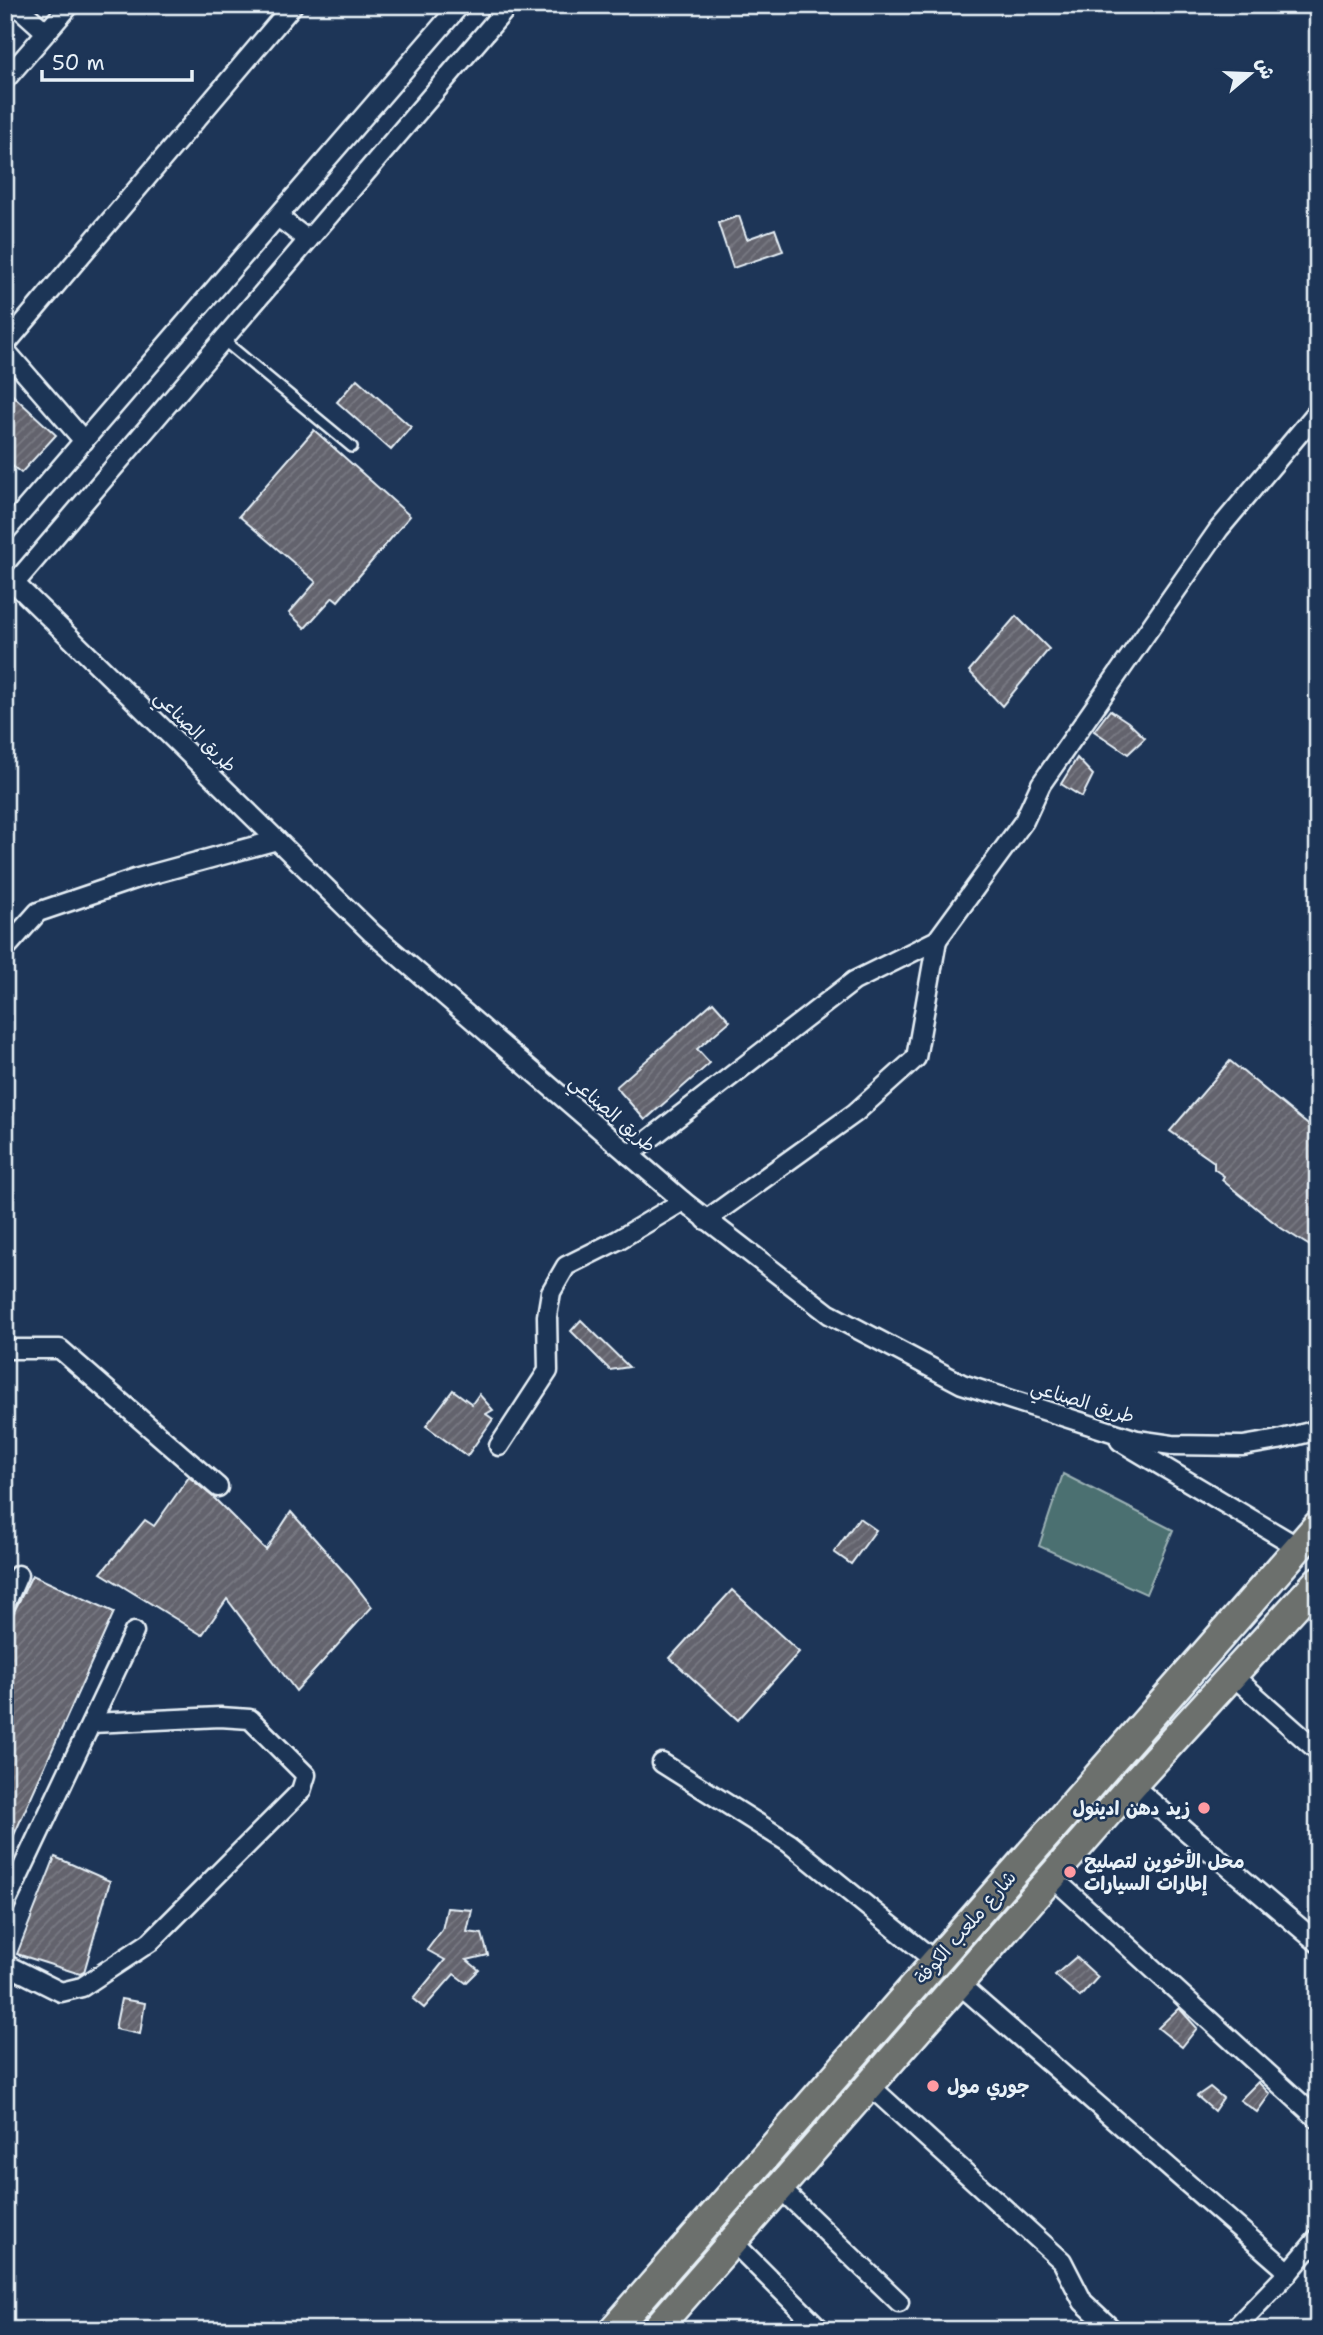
<svg xmlns="http://www.w3.org/2000/svg" width="1323" height="2335" font-family="'Shantell Sans','Playpen Sans Arabic',sans-serif">
<defs>
<pattern id="building-hatch" width="6" height="6" patternUnits="userSpaceOnUse" patternTransform="scale(1.75)"><rect width="6" height="6" fill="#63636d"/><path d="M-1 1l2-2M0 6l6-6M5 7l2-2" fill="none" stroke="#797a83"/></pattern>
</defs>
<rect width="100%" height="100%" fill="#1d3557"/>
<filter id="ink" filterUnits="userSpaceOnUse"><feTurbulence type="fractalNoise" baseFrequency=".0143" numOctaves="2"/><feDisplacementMap in="SourceGraphic" scale="14" xChannelSelector="R" yChannelSelector="G"/><feConvolveMatrix kernelMatrix="1 2 1 2 8 2 1 2 1" color-interpolation-filters="sRGB"/></filter>
<g filter="url(#ink)">
<path fill="#4c7071" stroke="#9ab0b4" stroke-width="2" d="M1063,1474L1173,1530L1146,1594L1039,1546Z"/>
<g fill="url(#building-hatch)" stroke="#e8f1f8" stroke-width="2">
<path d="M739,216L747,239L775,229L783,251L733,268L718,223Z"/>
<path d="M357,379L411,427L391,450L337,402Z"/>
<path d="M5,388L56,435L21,473L5,460Z"/>
<path d="M314,430L410,516L338,601L333,597L305,628L289,613L316,582L239,516Z"/>
<path d="M1016,616L1049,649L1002,706L969,671Z"/>
<path d="M1110,710L1128,722L1145,738L1128,754L1094,731Z"/>
<path d="M1077,758L1093,775L1082,797L1061,784Z"/>
<path d="M713,1002L730,1021L697,1049L710,1063L645,1120L616,1087Z"/>
<path d="M1230,1061L1318,1133V1251L1281,1228L1222,1180L1224,1176L1214,1169V1162L1170,1131Z"/>
<path d="M581,1320L629,1367L610,1370L571,1331Z"/>
<path d="M453,1390L472,1404L479,1394L493,1410L486,1414L493,1419L467,1456L426,1426Z"/>
<path d="M189,1477L213,1497L266,1550L291,1512L351,1580L372,1607L296,1691L227,1599L202,1635L101,1573L145,1520L154,1526Z"/>
<path d="M859,1518L876,1530L851,1564L834,1552Z"/>
<path d="M32,1575L114,1612L5,1855V1630Z"/>
<path d="M732,1590L799,1652L738,1720L670,1658Z"/>
<path d="M55,1857L110,1881L84,1972L80,1974L17,1954Z"/>
<path d="M447,1908L472,1910L467,1932L482,1934L488,1955L467,1960L479,1970L466,1983L454,1974L424,2008L413,1999L445,1960L427,1950L442,1930Z"/>
<path d="M1076,1957L1098,1977L1080,1997L1055,1975Z"/>
<path d="M121,1999L145,2003L140,2034L115,2029Z"/>
<path d="M1179,2008L1197,2028L1182,2047L1158,2028Z"/>
<path d="M1258,2082L1270,2094L1257,2112L1240,2100Z"/>
<path d="M1210,2087L1223,2098L1214,2111L1197,2096Z"/>
</g>
<g fill="none" stroke-linecap="round" stroke-linejoin="round">
<g stroke="#e8f1f8" stroke-width="14">
<path id="service" d="M223,340L352,447"/>
</g>
<g stroke="#e8f1f8" stroke-width="23">
<g id="minor">
<path d="M16,5L46,32"/>
<path d="M5,80L70,5"/>
<path d="M278,217L308,240"/>
<path d="M5,345L293,5"/>
<path d="M5,350L84,441"/>
<path d="M5,532L460,5"/>
<path d="M5,574L372,933L683,1201L829,1314L962,1384L1137,1440L1172,1445L1243,1446L1278,1440L1318,1430"/>
<path d="M15,583L509,5"/>
<path d="M5,949L38,912L138,878L277,840"/>
<path d="M629,1155L854,981L937,940L1024,821L1041,784L1219,529L1318,411"/>
<path d="M706,1220L855,1113L916,1058L937,940"/>
<path d="M5,1349H60L218,1487"/>
<path d="M1120,1441L1298,1547"/>
<path d="M499,1446L548,1371L547,1316L551,1292L566,1266L618,1240L683,1201"/>
<path d="M5,1605L18,1575"/>
<path d="M1231,1674L1318,1751"/>
<path d="M662,1763L789,1843L935,1961"/>
<path d="M1132,1785L1318,1943"/>
<path d="M1052,1877L1318,2119"/>
<path d="M5,1905L134,1632"/>
<path d="M5,1964L61,1992L82,1987L150,1942L301,1791L306,1775L250,1719L220,1717L92,1723"/>
<path d="M958,1983L1289,2272"/>
<path d="M869,2085L1062,2261L1083,2302L1113,2330"/>
<path d="M779,2187L899,2302"/>
<path d="M732,2241L821,2330"/>
<path d="M1233,2330L1289,2272L1318,2238"/>
</g>
</g>
<g stroke="#e8f1f8" stroke-width="33">
<g id="primary">
<path d="M613,2330L1318,1525"/>
<path d="M655,2330L1132,1785L1318,1581"/>
</g>
</g>
<use href="#service" stroke="#1d3557" stroke-width="9"/>
<use href="#minor" stroke="#1d3557" stroke-width="18"/>
<use href="#primary" stroke="#6c706d" stroke-width="28"/>
</g>
</g>
<g fill="#ff9aa2" stroke="#1d3557" stroke-width="2.5">
<circle cx="1204" cy="1808" r="7"/>
<circle cx="1070" cy="1872" r="7"/>
<circle cx="933" cy="2086" r="7"/>
</g>
<g text-anchor="middle" stroke-width="5" stroke-linejoin="round" paint-order="stroke">
<g font-size="19" fill="#e8f1f8" stroke="#1d3557">
<text transform="translate(196 731) rotate(45)" y="7">طريق الصناعي</text>
<text transform="translate(613 1113) rotate(41)" y="7">طريق الصناعي</text>
<text transform="translate(1083 1401) rotate(17)" y="7">طريق الصناعي</text>
<text transform="translate(965 1927) rotate(-49)" y="7">شارع ملعب الكوفة</text>
</g>
<g font-size="19" font-weight="bold" fill="#e8f1f8" stroke="#1d3557" text-anchor="start">
<text x="1190" y="1815" text-anchor="end">زيد دهن ادينول</text>
<text x="1084" y="1868">محل الأخوين لتصليح<tspan x="1084" dy="22">إطارات السيارات</tspan></text>
<text x="947" y="2093">جوري مول</text>
</g>
</g>
<rect width="1323" height="2335" fill="none" stroke="#1d3557" stroke-width="28"/>
<rect x="14" y="14" width="1295" height="2307" fill="none" stroke="#e8f1f8" stroke-width="2.5" filter="url(#ink)"/>
<g transform="translate(1250 74) rotate(71)" stroke="#1d3557" stroke-width="5" paint-order="stroke">
<path d="M0-5L12 26L0 18L-12 26Z" fill="#e8f1f8"/>
<text y="-10" font-size="19" font-weight="bold" text-anchor="middle" fill="#e8f1f8">ش</text>
</g>
<path d="M42 70v10h150v-10" fill="none" stroke="#e8f1f8" stroke-width="3.5"/>
<text x="52" y="70" font-size="21" fill="#e8f1f8" stroke="#1d3557" stroke-width="5" paint-order="stroke">50 m</text>
</svg>
